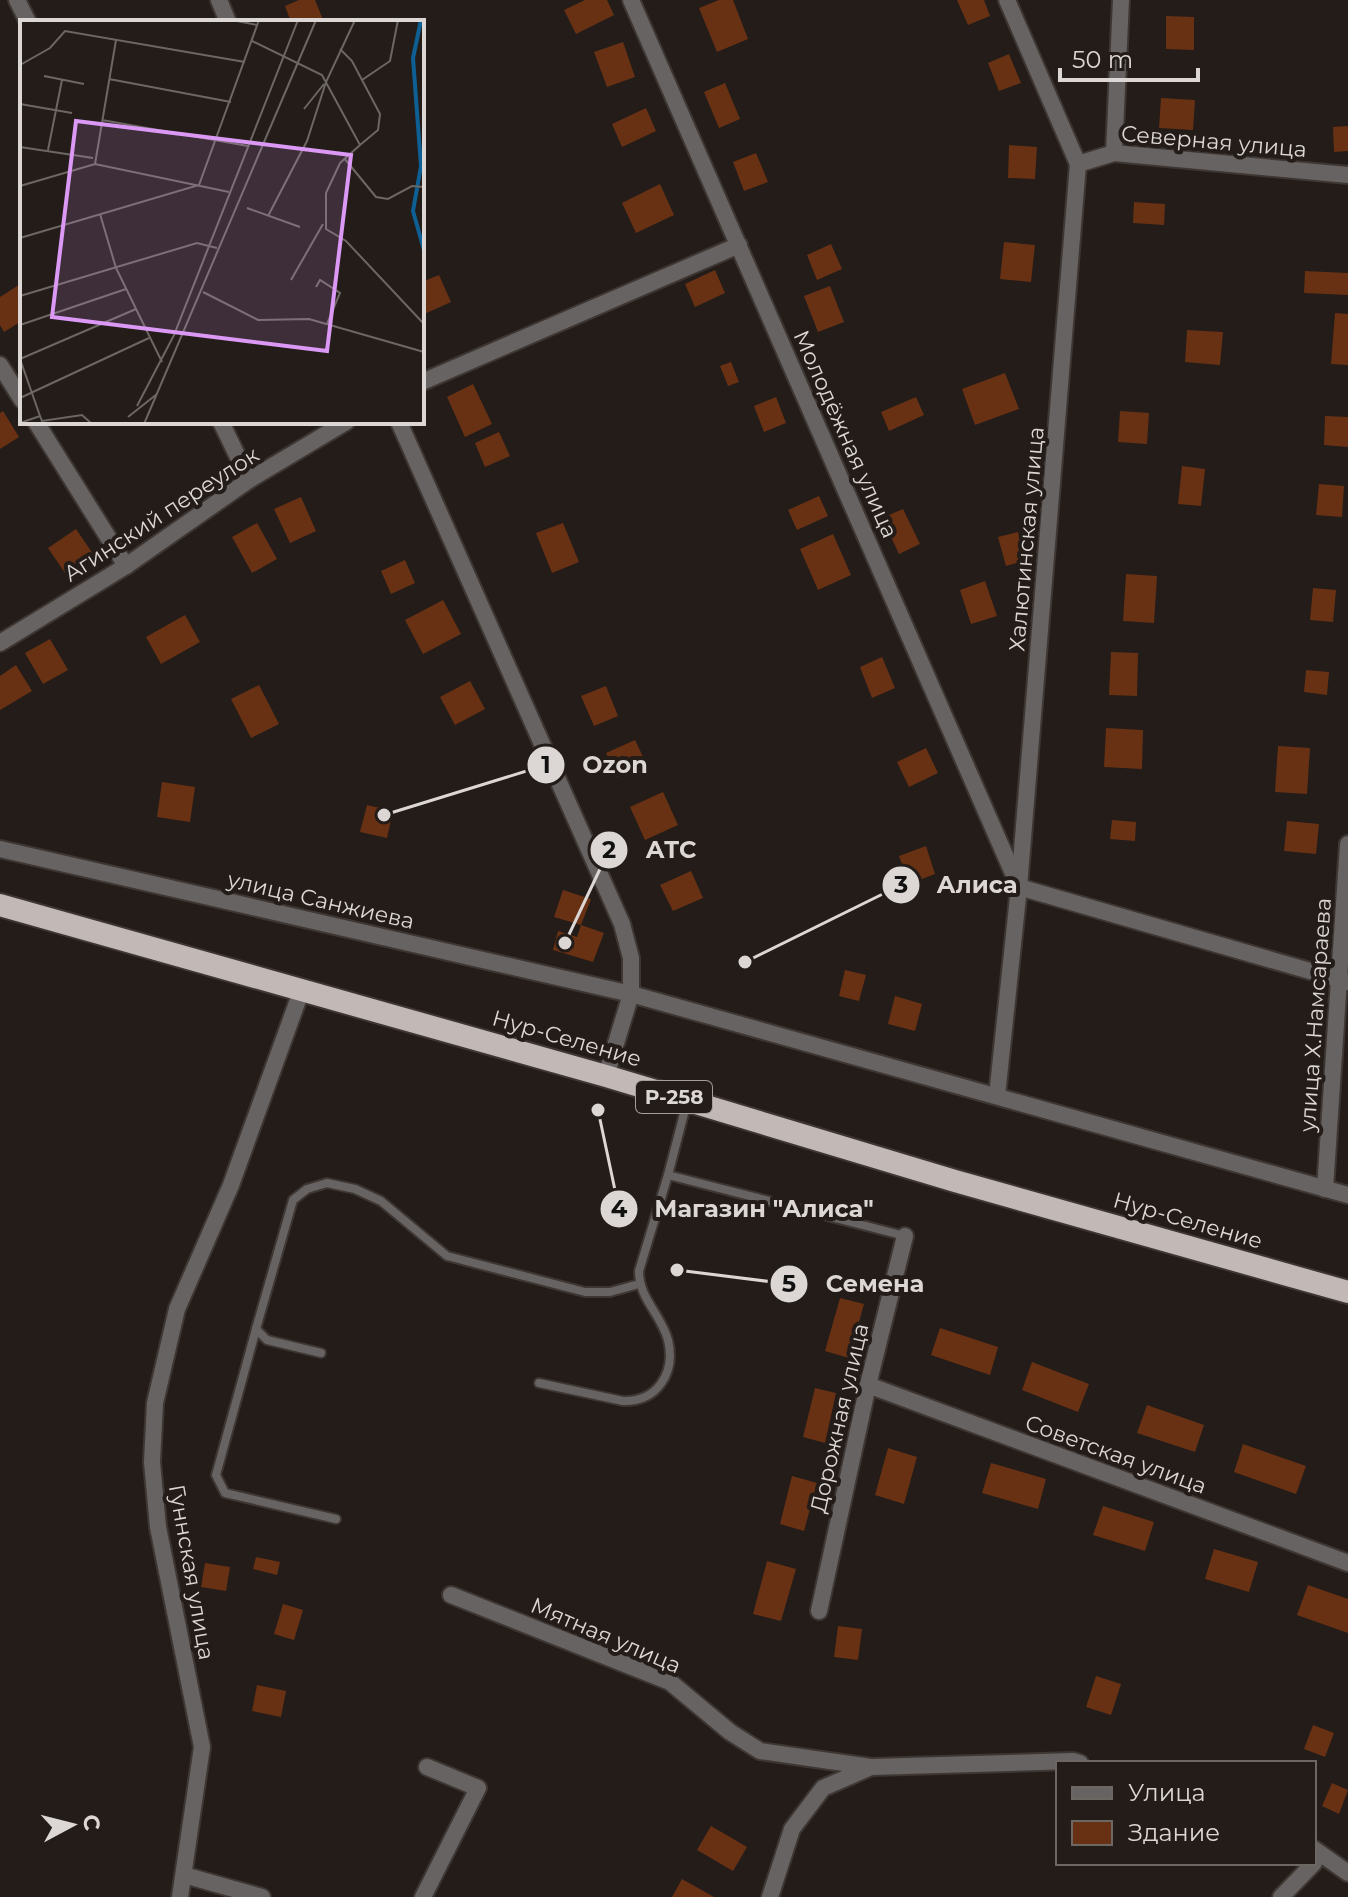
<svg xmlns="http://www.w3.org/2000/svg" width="1348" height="1897" font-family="Montserrat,sans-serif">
<rect width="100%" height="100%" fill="#231c18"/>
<g fill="#683114">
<path d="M299,0H315L324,22H291L285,6Z"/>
<path d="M585,0H607L614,15L576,34L564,10Z"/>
<path d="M719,0H733L748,39L717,52L699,8Z"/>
<path d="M957,0H984L990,16L968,25Z"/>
<path d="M1166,16L1194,17V50L1166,49Z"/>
<path d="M623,42L635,77L607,87L594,52Z"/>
<path d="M1009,54L1021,83L999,91L988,63Z"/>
<path d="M725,83L740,119L719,128L704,92Z"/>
<path d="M1161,98L1195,100L1193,130L1159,128Z"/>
<path d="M646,108L656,131L622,147L612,124Z"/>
<path d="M1348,126V151L1334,152L1333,127Z"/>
<path d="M1009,145L1037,147L1035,179L1008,178Z"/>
<path d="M756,153L768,182L744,191L733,162Z"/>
<path d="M660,184L674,215L636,233L622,203Z"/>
<path d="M1134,202L1165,204L1164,225L1133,223Z"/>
<path d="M1004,242L1035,245L1031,282L1000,279Z"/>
<path d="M831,244L842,269L817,280L807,255Z"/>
<path d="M715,270L725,293L695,307L685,284Z"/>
<path d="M1305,271L1348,273V295L1304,293Z"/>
<path d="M439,275L451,302L422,315V282Z"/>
<path d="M22,283V321L4,332L0,325V297Z"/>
<path d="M830,286L844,322L818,332L804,296Z"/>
<path d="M1335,313L1348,314V365L1331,364Z"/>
<path d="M1187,330L1223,332L1220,365L1185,362Z"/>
<path d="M731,362L739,382L728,386L720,366Z"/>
<path d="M1005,373L1019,409L975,425L962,389Z"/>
<path d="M473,384L492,424L465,437L447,397Z"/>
<path d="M776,397L786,423L764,432L754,406Z"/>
<path d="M916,397L924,415L889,431L881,412Z"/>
<path d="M3,411L19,437L0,449V413Z"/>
<path d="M1120,411L1149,413L1147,444L1118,442Z"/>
<path d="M1325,416L1348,417V447L1324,445Z"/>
<path d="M499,432L510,456L485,467L475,443Z"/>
<path d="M1182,466L1205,469L1201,506L1178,504Z"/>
<path d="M1319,484L1344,486L1342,517L1316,515Z"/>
<path d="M819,496L828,516L797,530L788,510Z"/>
<path d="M301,497L316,531L290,543L274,509Z"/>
<path d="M903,509L920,544L899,554L882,518Z"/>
<path d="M257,523L277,559L252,573L232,537Z"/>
<path d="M563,523L579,562L552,573L536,533Z"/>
<path d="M76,529L93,554L65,573L48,548Z"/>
<path d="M1018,532L1026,560L1006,566L998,537Z"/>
<path d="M833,534L851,575L818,590L800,549Z"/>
<path d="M405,560L415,583L391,594L381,571Z"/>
<path d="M1126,574L1157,576L1154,623L1123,621Z"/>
<path d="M985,581L997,616L971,624L960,590Z"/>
<path d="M1313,588L1336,590L1333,622L1310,620Z"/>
<path d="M443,600L461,634L423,654L405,620Z"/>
<path d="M185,615L200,642L161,664L146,637Z"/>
<path d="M50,639L68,670L43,684L25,653Z"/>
<path d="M1111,652L1138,653L1137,696L1109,695Z"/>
<path d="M882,657L895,688L872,698L860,667Z"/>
<path d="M16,665L32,691L0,710V676Z"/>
<path d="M1306,670L1329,672L1327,695L1304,692Z"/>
<path d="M470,681L485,709L455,725L440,697Z"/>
<path d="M259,685L279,724L251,738L231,699Z"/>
<path d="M606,686L618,716L594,726L581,696Z"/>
<path d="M1106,728L1143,730L1142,769L1104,767Z"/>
<path d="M635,740L646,763L617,777L606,753Z"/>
<path d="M1278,746L1310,748L1307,794L1275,792Z"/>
<path d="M926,748L938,773L909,787L897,762Z"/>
<path d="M162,782L195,787L190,822L157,817Z"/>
<path d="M663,792L678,825L645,840L630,807Z"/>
<path d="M367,805L393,811L387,838L360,832Z"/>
<path d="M1112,820L1136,822L1135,841L1110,839Z"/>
<path d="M1287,821L1319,824L1316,854L1284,851Z"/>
<path d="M926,846L935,874L909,884L899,856Z"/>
<path d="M691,871L703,898L673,911L660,885Z"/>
<path d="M563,890L591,899L581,925L554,917Z"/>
<path d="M581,925L604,933L593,962L553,950L558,931L577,937Z"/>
<path d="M845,970L866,975L859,1001L839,996Z"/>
<path d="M895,996L922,1004L915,1031L888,1024Z"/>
<path d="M840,1298L864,1304L849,1358L825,1351Z"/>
<path d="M940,1328L998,1347L990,1375L931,1355Z"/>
<path d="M1032,1362L1089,1384L1078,1412L1022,1390Z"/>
<path d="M815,1388L836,1393L825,1443L803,1437Z"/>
<path d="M1147,1405L1204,1425L1195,1452L1137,1433Z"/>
<path d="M1243,1444L1306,1466L1296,1494L1234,1472Z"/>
<path d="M888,1448L917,1457L904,1504L875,1495Z"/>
<path d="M991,1463L1046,1479L1038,1509L982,1493Z"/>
<path d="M792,1476L817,1483L804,1531L780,1524Z"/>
<path d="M1103,1506L1154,1522L1145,1551L1093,1535Z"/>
<path d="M1214,1549L1258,1562L1249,1592L1205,1579Z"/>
<path d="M256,1557L280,1562L277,1575L253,1569Z"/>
<path d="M767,1561L796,1569L781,1621L753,1614Z"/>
<path d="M205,1563L230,1567L226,1591L201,1587Z"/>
<path d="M1308,1585L1348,1599V1633L1297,1615Z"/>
<path d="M283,1604L303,1610L294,1640L274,1634Z"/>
<path d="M838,1626L862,1629L858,1660L834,1657Z"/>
<path d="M1096,1676L1121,1684L1111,1715L1086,1707Z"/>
<path d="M257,1685L286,1691L281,1717L252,1711Z"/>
<path d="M1313,1725L1334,1733L1325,1757L1304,1749Z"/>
<path d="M1332,1783L1348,1790L1339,1814L1322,1806Z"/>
<path d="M711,1826L747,1847L733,1871L697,1850Z"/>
<path d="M682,1879L714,1897H672Z"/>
</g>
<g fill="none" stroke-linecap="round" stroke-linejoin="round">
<g stroke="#3d3632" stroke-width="12">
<g id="service">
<path d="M668,1175L687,1102"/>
<path d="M256,1329L216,1475L225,1493L336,1519"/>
<path d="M321,1353L267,1340L256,1329L293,1200L307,1189L327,1183L355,1189L381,1201L447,1256L585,1292H610L639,1284"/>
<path d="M539,1383L623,1401C657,1402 676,1373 668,1340C661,1314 639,1299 639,1271L668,1175L905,1236"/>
</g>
</g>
<g stroke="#3d3632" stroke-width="20">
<g id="minor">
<path d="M17,0L28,22"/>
<path d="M219,0L228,22"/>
<path d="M631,0L1019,887L1348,982"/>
<path d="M1114,153L1121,0"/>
<path d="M1078,164L1114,153L1348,175"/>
<path d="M0,365L22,400"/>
<path d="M422,382L739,245"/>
<path d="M36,422L126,566"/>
<path d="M221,422L249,480"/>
<path d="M399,422L622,924L631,958V994L606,1076"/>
<path d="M0,643L126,566L249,480L346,422"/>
<path d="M0,849L631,994L1348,1195"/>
<path d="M997,1096L1019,887L1078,164L1007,0"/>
<path d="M1325,1189L1348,844"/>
<path d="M868,1385L1348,1563"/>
<path d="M451,1595L670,1682L730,1732L760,1751L871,1767"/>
<path d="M819,1611L868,1385L905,1236"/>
<path d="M1314,1849L1348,1873"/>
<path d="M184,1875L262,1897"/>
<path d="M180,1897L202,1747L158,1527L152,1462L155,1403L177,1309L231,1185L302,989"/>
<path d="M423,1897L478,1788L427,1767"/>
<path d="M770,1897L792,1829L823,1788L871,1767L1073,1761L1080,1763"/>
<path d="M1281,1897L1314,1863"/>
</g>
</g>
<g stroke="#3d3632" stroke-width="26">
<path id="trunk" d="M0,905L606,1076L955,1181L1348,1292"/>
</g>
<use href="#service" stroke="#676362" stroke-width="8"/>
<use href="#minor" stroke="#676362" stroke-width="16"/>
<use href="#trunk" stroke="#c2b8b6" stroke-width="22"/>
</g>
<g text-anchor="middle" stroke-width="8" stroke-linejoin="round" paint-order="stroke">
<rect fill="#231c18" stroke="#a49f9c" stroke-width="2" x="636" y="1081" width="76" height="32" rx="6"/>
<g font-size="20" font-weight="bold" fill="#dcd7d5">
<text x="674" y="1104">Р-258</text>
</g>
<g font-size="22" fill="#dcd7d5" stroke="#231c18">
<text transform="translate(1214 141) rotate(5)" y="8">Северная улица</text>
<text transform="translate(846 434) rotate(66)" y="8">Молодёжная улица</text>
<text transform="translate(161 514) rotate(-33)" y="8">Агинский переулок</text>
<text transform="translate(1026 539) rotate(-85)" y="8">Халютинская улица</text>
<text transform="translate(321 900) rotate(13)" y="8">улица Санжиева</text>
<text transform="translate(1315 1015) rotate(-86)" y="8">улица Х.Намсараева</text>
<text transform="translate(567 1038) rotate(16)" y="8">Нур-Селение</text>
<text transform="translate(1188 1220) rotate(16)" y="8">Нур-Селение</text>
<text transform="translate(839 1418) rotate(-77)" y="8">Дорожная улица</text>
<text transform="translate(1116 1454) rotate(20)" y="8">Советская улица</text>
<text transform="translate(192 1572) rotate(80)" y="8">Гуннская улица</text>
<text transform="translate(606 1635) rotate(23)" y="8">Мятная улица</text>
</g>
</g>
<g transform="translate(20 20)">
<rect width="404" height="404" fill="#231c18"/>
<path fill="none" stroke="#0e6094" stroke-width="4" d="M401,0L393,38L401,146L393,191L404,230"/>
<path fill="none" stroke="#6d6764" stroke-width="2" d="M212,0L237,5M232,21L302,55L340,125L320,143L306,173V209L326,221L404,304M320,29L332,41L360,94L358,110L340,125M0,45L30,28L45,11L225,42M24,56L64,64M89,59L211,82M342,60L370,41L378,0M0,84L52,93M284,89L304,64M82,100L228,126M0,127L73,138M28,130L42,60M324,138L356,177L368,179L392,166L404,167M75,144L96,20M0,166L75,144L209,172M227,188L280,207M80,194L96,248L142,342M248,196L287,121L306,62L335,0M0,218L179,165L239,0M271,260L303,204M296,267L300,260L320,273L307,304M183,272L238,300L289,299L404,332M0,276L177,223L197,228M0,305L106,269M0,339L116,289M0,339L20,396M0,378L129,318M117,386L154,315L278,0M108,397L137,374M0,403L20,396L22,401L62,395L72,404M124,404L296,0"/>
<path fill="#db99f5" fill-opacity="0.15" stroke="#db99f5" stroke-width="4" d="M56,101L331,135L307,331L32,297Z"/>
<rect width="404" height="404" fill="none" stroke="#dcd7d5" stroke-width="4"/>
</g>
<path fill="none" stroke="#dcd7d5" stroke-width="3" d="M384 815L546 765M565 943L609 850M745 962L901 885M598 1110L619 1209M677 1270L789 1284"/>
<g fill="#dcd7d5" stroke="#231c18" stroke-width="3">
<circle cx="384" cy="815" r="8"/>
<circle cx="565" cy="943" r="8"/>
<circle cx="745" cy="962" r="8"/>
<circle cx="598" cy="1110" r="8"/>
<circle cx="677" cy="1270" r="8"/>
<circle cx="546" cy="765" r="20"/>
<circle cx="609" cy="850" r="20"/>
<circle cx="901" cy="885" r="20"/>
<circle cx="619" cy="1209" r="20"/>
<circle cx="789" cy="1284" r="20"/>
</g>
<g font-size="24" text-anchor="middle" font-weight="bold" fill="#111">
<text x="546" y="773">1</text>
<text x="609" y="858">2</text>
<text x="901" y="893">3</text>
<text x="619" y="1217">4</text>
<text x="789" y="1292">5</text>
</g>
<g font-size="24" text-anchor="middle" font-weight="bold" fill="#dcd7d5" stroke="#231c18" stroke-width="8" stroke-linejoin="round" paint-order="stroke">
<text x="615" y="773">Ozon</text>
<text x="671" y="858">АТС</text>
<text x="977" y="893">Алиса</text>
<text x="764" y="1217">Магазин "Алиса"</text>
<text x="875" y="1292">Семена</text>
</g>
<rect x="1056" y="1761" width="260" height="104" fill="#231c18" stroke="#6d6764" stroke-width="2"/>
<rect x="1072" y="1787" width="40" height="12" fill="#676362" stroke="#6d6764" stroke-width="2"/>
<text x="1128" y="1801" font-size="24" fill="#dcd7d5">Улица</text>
<rect x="1072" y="1821" width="40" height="24" fill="#683114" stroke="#6d6764" stroke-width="2"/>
<text x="1128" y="1841" font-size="24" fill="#dcd7d5">Здание</text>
<g transform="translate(72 1825) rotate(83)" stroke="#231c18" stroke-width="6" paint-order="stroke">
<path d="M0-6L14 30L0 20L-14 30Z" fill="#dcd7d5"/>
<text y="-12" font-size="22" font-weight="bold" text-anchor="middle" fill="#dcd7d5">С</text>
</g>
<path d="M1060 68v12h138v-12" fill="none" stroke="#dcd7d5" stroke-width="4"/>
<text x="1072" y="68" font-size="24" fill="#dcd7d5" stroke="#231c18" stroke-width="6" paint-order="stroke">50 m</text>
</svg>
